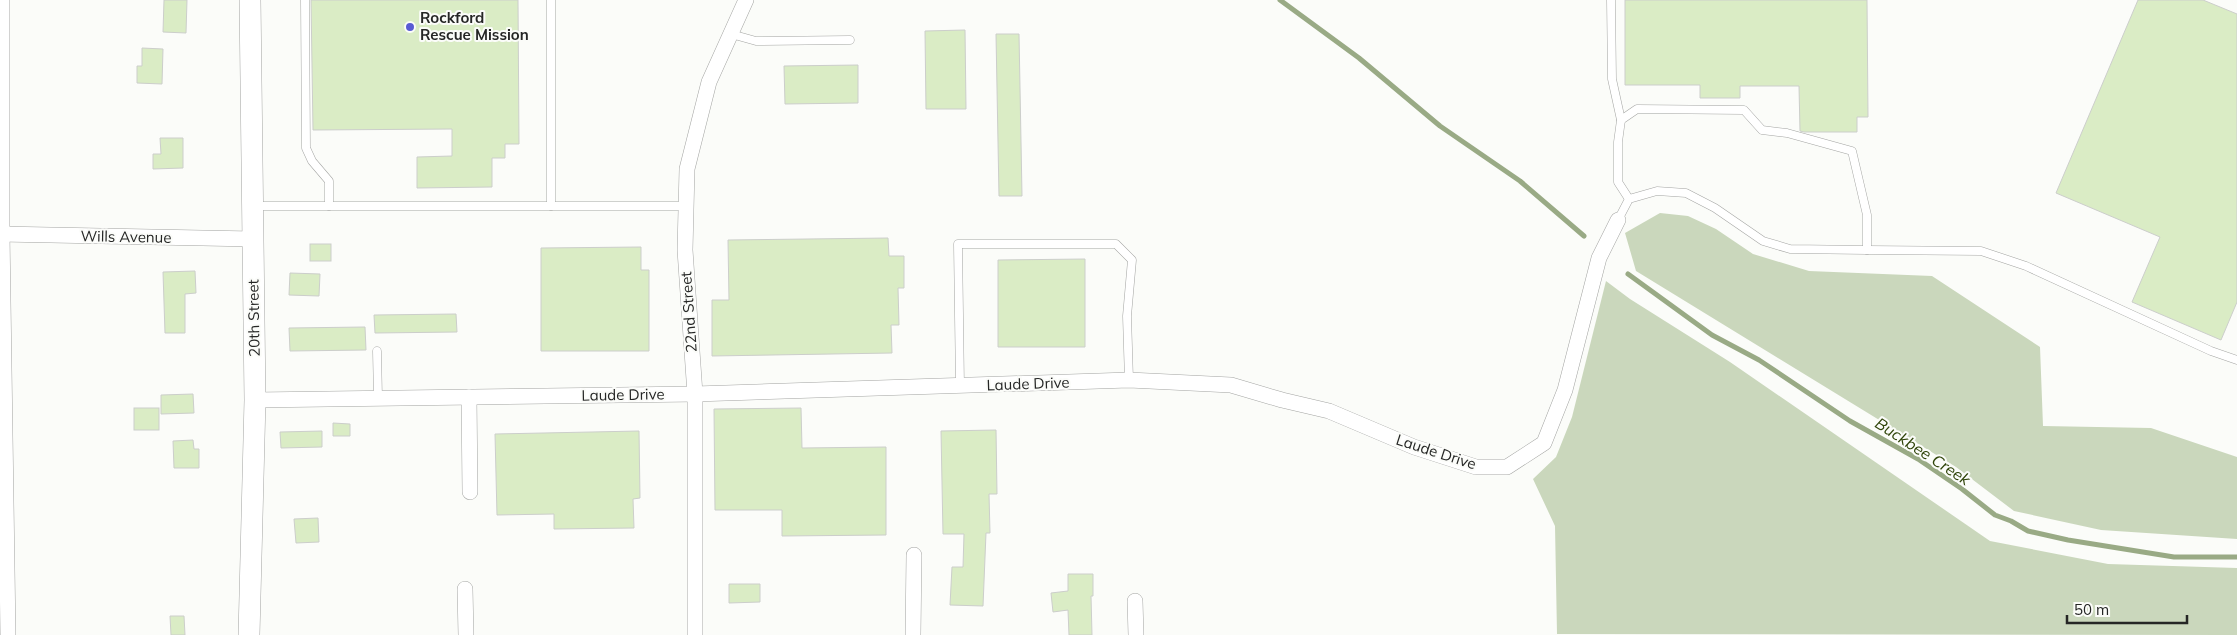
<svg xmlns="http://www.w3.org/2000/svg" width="2237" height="635" font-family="Mulish,sans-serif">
<rect width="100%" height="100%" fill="#fbfcf9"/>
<g fill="#cad7bc">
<path d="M1660,213L1688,216L1716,229L1753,254L1809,271L1932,276L2040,347L2043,426L2151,428L2237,457V539L2101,530L2014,511L1956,467L1636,271L1625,233Z"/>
<path d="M1606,281L1630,299L1730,362L1990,541L2108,564L2237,568V635L1557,634L1555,526L1533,479L1556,457L1572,417Z"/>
</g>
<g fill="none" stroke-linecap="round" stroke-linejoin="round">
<g stroke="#99aa85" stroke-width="5">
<path d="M1280,0L1359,58L1440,126L1520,181L1584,236"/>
<path d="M1628,274L1712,335L1759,360L1850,421L1918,459L1962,489L1995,515L2011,521L2028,531L2068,540L2174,557H2237"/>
</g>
</g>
<g fill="#daecc5" stroke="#cccecb">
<path d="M164,0H187L186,33L163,32Z"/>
<path d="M311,0H518L519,144H505V158H492V187L417,188V157L452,156V129L313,130Z"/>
<path d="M1625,0H1867L1868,117H1857V132H1804L1800,131L1799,86H1740V98H1700V85H1625Z"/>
<path d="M2138,0H2203L2237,14V302L2221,340L2132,302L2160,237L2056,193Z"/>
<path d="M965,30L966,109H926L925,31Z"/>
<path d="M996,34H1019L1022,196H999Z"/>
<path d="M142,48L163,49L162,84L137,83V66H142Z"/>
<path d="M858,65V103L785,104L784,66Z"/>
<path d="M160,138H183V168L153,169V154H161Z"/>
<path d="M888,238L889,256H904V288H898L899,325H891L892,353L712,356V300H729L728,240Z"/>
<rect x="310" y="244" width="21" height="17"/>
<path d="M641,247V270H649V351H541V248Z"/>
<path d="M1085,259V347H998V260Z"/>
<path d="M195,271L196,293L185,294V333H165L163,272Z"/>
<path d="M290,273L320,274L319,296L289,295Z"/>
<path d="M456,314L457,332L375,333L374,315Z"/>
<path d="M365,327L366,350L290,351L289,328Z"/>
<path d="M193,394L194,413L161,414V395Z"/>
<rect x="134" y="408" width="25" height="22"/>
<path d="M801,408L802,448L886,447V535L782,536V510H715L714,409Z"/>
<path d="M333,423L350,424V436H333Z"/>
<path d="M996,430L997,494H989L990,533H986L983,606L950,605L952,567H963L964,534H943L941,431Z"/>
<path d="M322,431V447L281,448L280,432Z"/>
<path d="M639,431L640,498L633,499L634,528L554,529V514L497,515L495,434Z"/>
<path d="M193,440L194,449H199V468H174L173,441Z"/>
<path d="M318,518L319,542L296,543L294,519Z"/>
<path d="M1068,574H1093V596H1091L1092,635H1069L1068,610L1053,612L1051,593L1068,591Z"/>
<path d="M729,584H760V602L729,603Z"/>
<path d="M170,616H184L185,635H171Z"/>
</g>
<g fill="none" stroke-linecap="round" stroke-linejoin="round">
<g stroke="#a4a5a3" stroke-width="9">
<g id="lane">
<path d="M305,0L306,148L312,161L329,181V206"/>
<path d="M1611,0L1612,79L1621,120"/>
<path d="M731,34L756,41L850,40"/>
<path d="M254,206H686"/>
<path d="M551,206V0"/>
<path d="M1618,220L1629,199L1657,191L1686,193L1715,208L1763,241L1790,249L1867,250V215L1852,151L1787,133L1762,130L1744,110L1637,109L1621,120L1618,142V182L1629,199"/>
<path d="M1867,250L1981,251L2026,266L2211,351L2237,360"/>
<path d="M377,351L378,398"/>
<path d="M960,386L958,244H1116L1132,260L1127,316L1129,380"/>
</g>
</g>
<g stroke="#a4a5a3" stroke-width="16">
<g id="street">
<path d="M2,0V234L8,635"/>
<path d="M0,234L253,239"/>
<path d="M469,397L470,492"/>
<path d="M255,400L695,394L1129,380L1231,385L1282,400L1329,411L1414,447L1476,467H1507L1544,443L1565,390L1599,258L1618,220"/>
<path d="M465,589L466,635"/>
<path d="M1135,601L1136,635"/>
<path d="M695,635V394L685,250L687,169L709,82L746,0"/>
<path d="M913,635L914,555"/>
</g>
</g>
<g stroke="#a4a5a3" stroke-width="22">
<path id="secondary" d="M249,635L255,400L250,0"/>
</g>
<use href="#lane" stroke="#fff" stroke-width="8"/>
<use href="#street" stroke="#fff" stroke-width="15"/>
<use href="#secondary" stroke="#fff" stroke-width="21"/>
</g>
<circle fill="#595bd3" stroke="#fbfcf9" stroke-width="2" cx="410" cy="27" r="5"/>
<g text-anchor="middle" stroke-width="4" stroke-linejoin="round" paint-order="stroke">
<g font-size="15" font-weight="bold" fill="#252625" stroke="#fbfcf9" text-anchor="start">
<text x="420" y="23">Rockford<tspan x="420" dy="17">Rescue Mission</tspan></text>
</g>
<g font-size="15" fill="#252625" stroke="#fbfcf9">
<text transform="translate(126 237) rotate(1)" y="5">Wills Avenue</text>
<text transform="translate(689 312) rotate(-94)" y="5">22nd Street</text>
<text transform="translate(254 318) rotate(-91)" y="5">20th Street</text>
<text transform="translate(1028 384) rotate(-2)" y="5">Laude Drive</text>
<text transform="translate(623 395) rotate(-1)" y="5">Laude Drive</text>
<text transform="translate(1436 452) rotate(18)" y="5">Laude Drive</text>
</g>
<g font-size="16" font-style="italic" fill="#2f4409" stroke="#fbfcf9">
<text transform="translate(1923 451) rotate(33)" y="6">Buckbee Creek</text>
</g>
</g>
<path d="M2067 615v8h120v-8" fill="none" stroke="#252625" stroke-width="2.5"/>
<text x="2074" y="615" font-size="15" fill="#252625" stroke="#fbfcf9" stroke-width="4" paint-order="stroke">50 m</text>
</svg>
